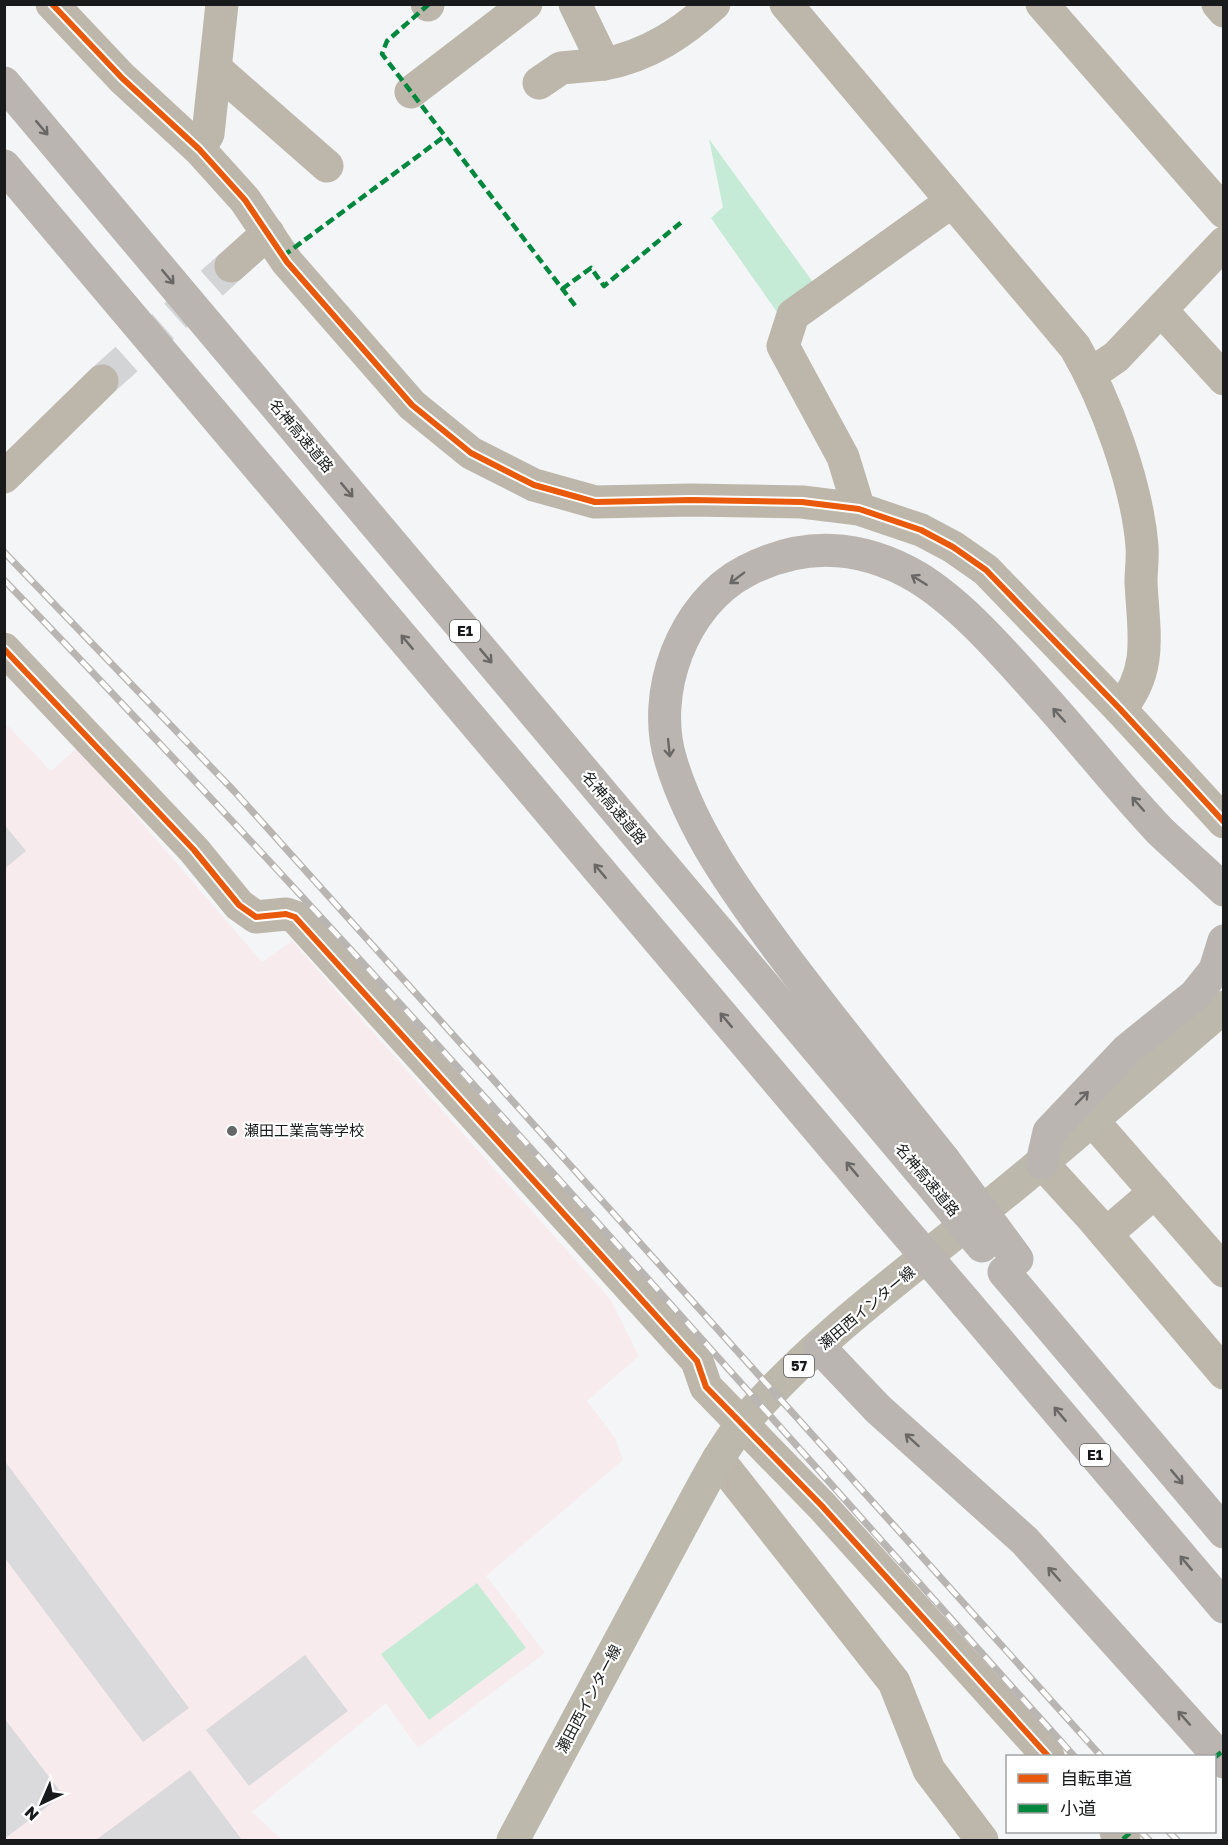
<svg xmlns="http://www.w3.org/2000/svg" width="1228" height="1845" font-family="'Golos Text','Noto Sans JP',sans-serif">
<rect width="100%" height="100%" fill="#f3f5f7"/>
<path fill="#f8ebed" d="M8,726L51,771L77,748L262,962L292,941L610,1299L639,1356L587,1401L615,1438L623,1460L486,1576L545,1653L418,1748L386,1703L252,1812L282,1840H5L4,729Z"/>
<g fill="#c5ebd6">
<path d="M709,139L815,285L777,312L711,218L723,207Z"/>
<path d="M477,1583L526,1648L429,1720L381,1654Z"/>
</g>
<g fill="#dadadc">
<path d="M4,824L26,851L4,869Z"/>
<path d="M4,1460L189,1708L143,1742L4,1557Z"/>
<path d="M305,1655L348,1711L249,1786L206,1730Z"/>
<path d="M4,1718L63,1795L4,1839Z"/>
<path d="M190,1770L242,1840H96Z"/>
</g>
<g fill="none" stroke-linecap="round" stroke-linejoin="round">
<path stroke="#d2d4d6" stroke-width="33" stroke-dasharray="33 16" stroke-linecap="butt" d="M102,381L231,266"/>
<g stroke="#bdb6aa" stroke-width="33">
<path d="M52,4L122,78L199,149L245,200L287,262L412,405L471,453L534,485L595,502L691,500L802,502L859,509L921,530L953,547L986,570L1120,709L1224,822"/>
<path d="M427,4L428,5"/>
<path d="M575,4L604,64C648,56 682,33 714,4"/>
<path d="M786,4L1075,347C1106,400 1137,484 1142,546C1143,558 1141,570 1141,582C1143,629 1154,670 1120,709"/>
<path d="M1042,4L1224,212"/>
<path d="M1218,4L1224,11"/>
<path d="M216,69L327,166"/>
<path d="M539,83L561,68L604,64"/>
<path d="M411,92L526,4"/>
<path d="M199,149L208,134L222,4"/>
<path d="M231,266L268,233"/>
<path d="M1162,311L1224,379"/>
<path d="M1091,374L1116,357L1224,243"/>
<path d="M4,477L102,381"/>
<path d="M859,509L843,457L783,346L793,315L951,202"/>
<path d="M4,649L194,850L239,905L256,917L286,914L295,917L697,1361L706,1387L822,1506L1048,1756"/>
<path d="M1092,1120L1224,1271"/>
<path d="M1042,1163L1094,1220L1224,1373"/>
<path d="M1106,1234L1155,1192"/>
<path d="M718,1459L894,1682L929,1770L982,1840"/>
<path d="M1116,1832L1124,1840"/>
</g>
<path stroke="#bcb8ac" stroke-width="33" d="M513,1840L691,1508C707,1479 722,1449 743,1423C815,1338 910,1271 995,1201C1073,1138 1148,1072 1224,1007"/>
<g stroke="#bab5b0" stroke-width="33">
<path d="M4,83L926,1178"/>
<path d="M4,166L890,1214"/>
<path d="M944,1160C889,1091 833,1022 780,951C737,893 692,831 671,761C650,694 682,604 746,571C803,541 861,544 917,577C963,605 1006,656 1042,696C1082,740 1119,788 1160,831C1181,851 1203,870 1224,890"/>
<path d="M1042,1163L1049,1132L1128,1049L1195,995L1215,970L1224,941"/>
<path d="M1004,1272L1224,1532"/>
<path d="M966,1303L1224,1607"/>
<path d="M820,1348L878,1409L1025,1541L1224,1762"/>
</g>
<g stroke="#b8b5b2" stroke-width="7">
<g id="rail">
<path d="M4,552L234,791L1101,1756"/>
<path d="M4,580C372,961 720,1362 1074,1756"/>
<path d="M1141,1832L1149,1840"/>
<path d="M1169,1832L1177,1840"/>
</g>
</g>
<use href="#rail" stroke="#fff" stroke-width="4.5" stroke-dasharray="14" stroke-linecap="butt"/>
<g stroke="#bab5b0" stroke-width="33">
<path d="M944,1160L1017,1259"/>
<path d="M926,1178L982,1246"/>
<path d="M890,1214L966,1303"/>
</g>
<g stroke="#00873e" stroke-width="4.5" stroke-dasharray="9 4.5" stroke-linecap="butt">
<path d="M429,4L387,41L382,54L577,308"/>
<path d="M283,256L445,136"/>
<path d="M562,289L591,268L604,286L684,220"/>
<path d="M1214,1758L1224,1750"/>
<path d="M1123,1839L1131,1832"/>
</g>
<g stroke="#fff" stroke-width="10">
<g id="cycleway">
<path d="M52,4L122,78L199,149L245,200L287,262L412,405L471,453L534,485L595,502L691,500L802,502L859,509L921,530L953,547L986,570L1120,709L1224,822"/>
<path d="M4,649L194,850L239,905L256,917L286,914L295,917L697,1361L706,1387L822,1506L1048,1756"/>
</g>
</g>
<use href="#cycleway" stroke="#e8590c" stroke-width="6"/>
</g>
<defs><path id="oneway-shaft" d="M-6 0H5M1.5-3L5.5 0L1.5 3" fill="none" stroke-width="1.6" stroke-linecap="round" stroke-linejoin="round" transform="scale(1.5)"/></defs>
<g stroke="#6a6866">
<use href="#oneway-shaft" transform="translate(42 128) rotate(50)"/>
<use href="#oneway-shaft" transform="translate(168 277) rotate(50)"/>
<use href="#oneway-shaft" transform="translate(347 490) rotate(50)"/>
<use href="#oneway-shaft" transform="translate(737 578) rotate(143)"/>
<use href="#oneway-shaft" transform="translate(919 580) rotate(-148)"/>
<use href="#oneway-shaft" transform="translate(407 642) rotate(-130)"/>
<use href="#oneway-shaft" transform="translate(486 656) rotate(50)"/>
<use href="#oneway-shaft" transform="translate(1059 715) rotate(-132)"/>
<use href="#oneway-shaft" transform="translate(669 748) rotate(84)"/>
<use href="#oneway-shaft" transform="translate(1138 804) rotate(-131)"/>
<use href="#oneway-shaft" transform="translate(600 871) rotate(-130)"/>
<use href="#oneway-shaft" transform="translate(726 1020) rotate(-130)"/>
<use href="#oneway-shaft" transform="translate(1082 1098) rotate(-46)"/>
<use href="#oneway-shaft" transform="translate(852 1169) rotate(-130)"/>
<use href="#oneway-shaft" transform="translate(1060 1414) rotate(-130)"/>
<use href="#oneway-shaft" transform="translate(912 1440) rotate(-138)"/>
<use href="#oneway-shaft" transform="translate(1177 1477) rotate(50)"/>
<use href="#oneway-shaft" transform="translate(1186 1563) rotate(-130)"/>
<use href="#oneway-shaft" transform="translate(1054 1574) rotate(-132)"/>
<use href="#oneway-shaft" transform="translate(1184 1718) rotate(-132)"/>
</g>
<circle fill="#656768" stroke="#fff" stroke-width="2" cx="232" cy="1131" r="6"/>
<g text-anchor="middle" stroke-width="4.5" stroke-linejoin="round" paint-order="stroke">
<g fill="#fff" stroke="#5e5f5f" stroke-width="1.5">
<rect x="450" y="620" width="30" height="22" rx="4.5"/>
<rect x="784" y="1355" width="30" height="22" rx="4.5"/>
<rect x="1080" y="1444" width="30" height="22" rx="4.5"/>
</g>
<g font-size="14" font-weight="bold" fill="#191a1b">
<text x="465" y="636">E1</text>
<text x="799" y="1371">57</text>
<text x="1095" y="1460">E1</text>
</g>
<g font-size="15" fill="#191a1b" stroke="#fff">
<text transform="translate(301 436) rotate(50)" y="5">名神高速道路</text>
<text transform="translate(614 808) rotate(50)" y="5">名神高速道路</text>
<text transform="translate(927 1180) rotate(50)" y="5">名神高速道路</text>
<text transform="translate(867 1308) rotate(-40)" y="5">瀬田西インター線</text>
<text transform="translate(589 1699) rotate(-62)" y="5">瀬田西インター線</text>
</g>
<g font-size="15" fill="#191a1b" stroke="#fff" text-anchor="start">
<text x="244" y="1136">瀬田工業高等学校</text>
</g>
</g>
<rect width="1228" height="1845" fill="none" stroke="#191a1b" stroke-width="12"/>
<rect x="1006" y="1755" width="210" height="78" fill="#ffffff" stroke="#a3a3a4" stroke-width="1.5"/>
<rect x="1018" y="1774" width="30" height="9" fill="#e8590c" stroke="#a3a3a4" stroke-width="1.5"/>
<text x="1060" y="1785" font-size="18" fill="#191a1b">自転車道</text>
<rect x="1018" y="1804" width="30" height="9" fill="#00873e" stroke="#a3a3a4" stroke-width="1.5"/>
<text x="1060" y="1815" font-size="18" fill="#191a1b">小道</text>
<g transform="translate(42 1803) rotate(224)" stroke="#ffffff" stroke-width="4.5" paint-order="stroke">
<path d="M0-4.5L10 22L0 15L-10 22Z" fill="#191a1b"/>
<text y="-9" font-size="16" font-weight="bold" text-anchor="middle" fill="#191a1b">N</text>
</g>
</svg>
